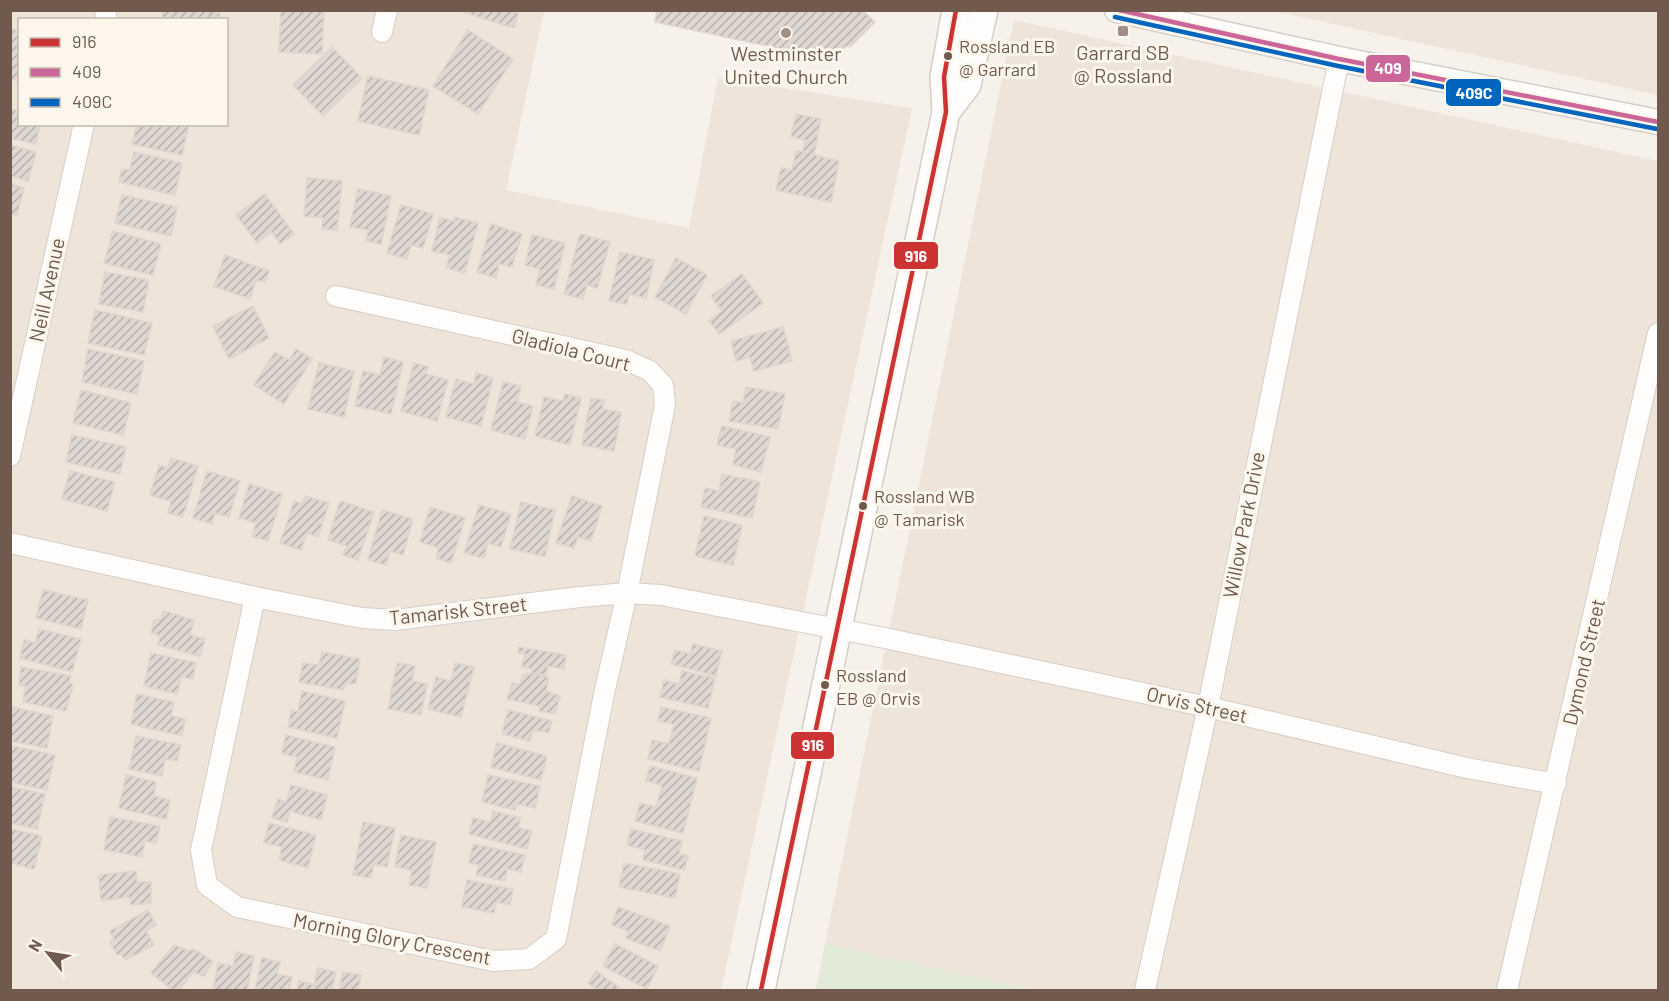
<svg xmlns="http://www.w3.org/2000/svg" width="1669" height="1001" font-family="Barlow,sans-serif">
<defs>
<pattern id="building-hatch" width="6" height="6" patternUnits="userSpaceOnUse" patternTransform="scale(1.5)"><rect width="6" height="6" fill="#dfd7d1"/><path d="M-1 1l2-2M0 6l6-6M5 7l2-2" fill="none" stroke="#b9b1ac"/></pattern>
</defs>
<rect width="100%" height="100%" fill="#f6f1eb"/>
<g fill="#eee4d9" fill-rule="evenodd">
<path d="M10,11H544L506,190L689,228L718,78L912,108L721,990H11ZM20,20H226V124H20Z"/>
<path d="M1274,11H1658V95Z"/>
<path d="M1014,20L1658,161V990H1036L825,944Z"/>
</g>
<path fill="#e3ead7" d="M825,944L1036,990H816Z"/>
<g fill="url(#building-hatch)" stroke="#ded5ce" stroke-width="1.5">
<path d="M165,10H219L220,16L195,20H163L162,13H165Z"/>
<path d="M281,10H324L322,54L279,52Z"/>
<path d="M462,10H519L514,28L462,12Z"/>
<path d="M657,10H866L865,13L875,22L850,47L849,45L824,58L655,22Z"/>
<path d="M10,29L20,31V81L10,79Z"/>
<path d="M468,30L513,59L478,114L433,86Z"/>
<path d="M332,47L362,78L323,116L293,85Z"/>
<path d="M368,76L429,90L419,135L358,121Z"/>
<path d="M10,109L20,111V124H40L36,144L10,138Z"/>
<path d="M796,114L821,119L814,155L839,161L831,202L776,190L781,168L792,170L796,151L803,152L805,140L791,137Z"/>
<path d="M137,124H189L182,155L132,144Z"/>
<path d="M10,145L36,152L28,181L10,176Z"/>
<path d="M134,152L182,163L175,195L119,182L122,169L130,170Z"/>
<path d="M307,178L342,181L337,230L322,229L323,218L304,216Z"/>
<path d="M10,184L24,188L17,215L10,214Z"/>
<path d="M358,189L391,196L381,244L366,241L368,230L350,227Z"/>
<path d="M265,194L294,234L280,244L272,232L257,243L236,215Z"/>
<path d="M122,195L177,207L171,236L115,223Z"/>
<path d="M401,205L433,214L423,248L411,245L407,259L387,253Z"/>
<path d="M455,217L478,223L465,273L446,268L450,255L432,251L440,218L455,221Z"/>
<path d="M491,224L522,234L512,267L499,264L496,278L477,272Z"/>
<path d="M113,231L161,244L153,275L104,263Z"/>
<path d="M580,234L610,242L597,288L587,285L583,299L564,294Z"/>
<path d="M532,235L565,243L554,289L536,285L540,269L525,265Z"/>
<path d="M620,252L654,260L646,298L629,294L627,304L609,301Z"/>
<path d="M225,255L269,271L265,282L256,280L250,299L214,286Z"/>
<path d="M676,258L707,275L686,314L655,297Z"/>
<path d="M105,272L149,280L143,312L99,304Z"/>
<path d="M742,274L763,303L719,334L709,321L722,311L711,296Z"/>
<path d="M253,306L269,338L229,359L213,326Z"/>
<path d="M95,310L152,323L144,355L88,343Z"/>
<path d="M783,327L792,361L754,371L750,357L736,361L731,341Z"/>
<path d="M88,349L144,361L137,394L82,382Z"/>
<path d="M296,349L312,359L284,404L254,385L275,352L289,360Z"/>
<path d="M384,357L403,362L391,414L355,406L363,371L380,375Z"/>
<path d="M319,363L354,371L344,417L308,409Z"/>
<path d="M414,363L428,367L426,374L448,380L437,421L401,411Z"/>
<path d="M476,373L493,378L481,426L446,417L456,379L474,384Z"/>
<path d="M503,382L521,386L517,402L533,406L525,439L491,430Z"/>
<path d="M746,387L785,394L778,429L729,421L733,401L743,403Z"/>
<path d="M81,390L131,403L123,435L73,423Z"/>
<path d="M565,394L581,398L570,445L535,436L544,397L563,401Z"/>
<path d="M591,398L604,400L602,409L621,412L614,451L582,445Z"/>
<path d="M722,426L770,437L761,472L733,465L736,449L717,445Z"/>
<path d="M72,435L126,447L120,474L66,462Z"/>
<path d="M171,458L198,466L183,517L168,513L171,501L150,495L159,465L168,468Z"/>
<path d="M70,471L115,482L107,511L62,499Z"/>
<path d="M207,471L240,481L229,517L215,513L212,524L193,518Z"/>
<path d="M722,474L760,482L752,518L701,507L705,488L719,491Z"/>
<path d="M249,484L282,494L268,541L252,536L256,523L239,518Z"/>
<path d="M305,496L329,503L318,537L307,533L301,550L280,543L294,501L302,504Z"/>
<path d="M572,496L602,506L591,541L578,537L574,548L556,543Z"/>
<path d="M340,501L374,512L358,560L343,555L347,546L328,540Z"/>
<path d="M521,502L555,510L545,556L510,549Z"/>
<path d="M479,505L511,514L501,547L488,543L484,558L464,553Z"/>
<path d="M430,507L465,518L451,563L436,558L439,548L420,542Z"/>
<path d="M382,510L413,519L403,555L390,551L386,565L368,560Z"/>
<path d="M704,516L742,525L733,565L695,556Z"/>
<path d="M43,590L88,600L81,629L36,618Z"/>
<path d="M163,611L194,620L190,635L205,639L200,656L158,645L160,636L151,633L154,620L161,619Z"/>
<path d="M39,629L81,639L72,672L20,658L24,640L35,643Z"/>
<path d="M693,644L722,651L716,676L671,664L675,650L690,654Z"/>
<path d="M519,647L566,655L564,669L548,666L546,676L532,673V669L522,667L525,654L518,653Z"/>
<path d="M322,652L360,659L356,683L345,685L343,690L299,682L303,663L319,665Z"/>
<path d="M151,653L196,663L193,679L181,677L177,694L144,686Z"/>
<path d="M397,663L415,666L412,681L427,684L421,715L388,709Z"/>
<path d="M455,663L474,667L461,717L428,709L436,677L451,681Z"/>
<path d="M21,667L71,676L68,683L73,684L66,711L23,702L26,686L19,685Z"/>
<path d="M682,671L715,678L708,708L660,697L664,680L679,684Z"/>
<path d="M529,673L549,678L546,691L560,696L555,714L539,711V706L507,699L512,683L520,684L523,675Z"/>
<path d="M302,691L345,701L337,738L288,727L291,710L298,712Z"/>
<path d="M137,694L174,702L171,716L185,719L182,736L131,724Z"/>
<path d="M11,707L53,716L47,748L10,741Z"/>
<path d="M661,707L711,718L699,771L648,759L652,740L669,744L674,724L658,721Z"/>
<path d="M508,710L552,721L549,733L533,730L530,741L502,734Z"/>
<path d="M286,735L335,747L328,780L294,772L297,757L282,754Z"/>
<path d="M136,736L181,745L177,761L165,759L162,776L129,769Z"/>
<path d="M497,743L547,756L541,780L491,767Z"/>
<path d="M13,746L55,755L47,790L10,782V754Z"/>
<path d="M650,766L697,778L683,833L635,821L640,803L656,807L662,785L646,781Z"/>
<path d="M126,775L156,782L154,796L170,800L166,819L119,808Z"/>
<path d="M488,775L540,786L535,808L517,804L515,810L482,802Z"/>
<path d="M291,785L327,795L321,820L290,811L287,822L272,818L278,799L286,802Z"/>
<path d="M11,787L45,794L37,829L10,823Z"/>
<path d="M493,811L521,818L518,828L532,831L527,849L469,834L473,818L490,822Z"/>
<path d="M110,817L160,826L156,843L145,841L142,857L104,850Z"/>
<path d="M363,822L395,828L387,867L374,864L371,878L353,875Z"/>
<path d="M269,823L316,835L308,868L279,860L282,847L264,843Z"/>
<path d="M10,829L42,836L34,869L10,863Z"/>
<path d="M631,829L682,841L679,854L688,856L684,870L643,860L645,850L627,845Z"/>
<path d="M401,835L436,842L427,888L409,885L412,870L395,867Z"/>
<path d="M473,844L525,855L521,872L507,869L505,881L476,875L479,865L469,863Z"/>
<path d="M624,863L680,874L675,898L619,887Z"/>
<path d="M136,871L137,882H151V903L131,905L129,897L101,901L99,875Z"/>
<path d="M467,880L513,889L510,905L496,902L494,913L462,907Z"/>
<path d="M618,907L670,926L660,951L626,938L628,931L612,925Z"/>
<path d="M148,910L156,925L146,931L154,945L125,960L121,954L117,955L110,942L114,940L110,931Z"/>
<path d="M615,944L658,966L647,989L603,966Z"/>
<path d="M174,945L190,951L194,949L213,961L204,976L193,972L179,990H173L151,973Z"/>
<path d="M236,952L254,956L247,990H213L218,963L233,966Z"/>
<path d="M262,958L280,962L277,974L292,977L289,990H255Z"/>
<path d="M318,968L336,972L332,990H297L299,981L314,985Z"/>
<path d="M596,971L623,990H598L588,983Z"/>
<path d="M343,972L361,975L358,990H339Z"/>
</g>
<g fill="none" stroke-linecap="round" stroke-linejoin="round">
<g stroke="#d5cec9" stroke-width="22">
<g id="minor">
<path d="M105,10L107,20"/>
<path d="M382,32L387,10"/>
<path d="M10,456L84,124"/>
<path d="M10,543L255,597L362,618L395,620L580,597L627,593L661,595L885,638L1208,707L1467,768L1556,784"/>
<path d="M255,597L201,850L207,885L237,907L493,961L529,959L556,939L604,694L627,593L665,405L663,385L650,371L626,360L336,296"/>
<path d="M1145,990L1208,707L1339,59"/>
<path d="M1507,990L1658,333"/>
</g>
</g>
<g stroke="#d5cec9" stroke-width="27">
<path id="tertiary" d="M1117,10L1339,59L1658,122"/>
</g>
<g stroke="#d3cdc6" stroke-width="30">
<g id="secondary">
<path d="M946,112L967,85L984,10"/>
<path d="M761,990L838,628L946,112L944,77L956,10"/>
</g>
</g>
<use href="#minor" stroke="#fefdfc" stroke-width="20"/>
<use href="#tertiary" stroke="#fefdfc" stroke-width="24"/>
<use href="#secondary" stroke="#fefdfc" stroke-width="27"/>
<g stroke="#fdf6ed" stroke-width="9">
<path id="bus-1" d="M761,990L946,112L944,77L956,10"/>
</g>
<g stroke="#fdf6ed" stroke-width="9">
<path id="bus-2" d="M1119,10L1339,59L1658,122"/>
</g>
<g stroke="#fdf6ed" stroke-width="9">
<path id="bus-3" d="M1115,17L1338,66L1657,129"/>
</g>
<use href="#bus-1" stroke="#c33" stroke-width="4.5"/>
<use href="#bus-2" stroke="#c69" stroke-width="4.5"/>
<use href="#bus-3" stroke="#0065bd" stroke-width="4.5"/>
</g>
<g fill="#9f8f85" stroke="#fdf6ed" stroke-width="2">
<rect x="1117" y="25" width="12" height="12" rx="3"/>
<circle cx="786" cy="33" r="6"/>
</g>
<g fill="#705a4e" stroke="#fdf6ed" stroke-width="2">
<circle cx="948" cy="56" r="5"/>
<circle cx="863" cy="506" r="5"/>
<circle cx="825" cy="685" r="5"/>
</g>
<g text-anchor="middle" stroke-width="6" stroke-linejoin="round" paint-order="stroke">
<g font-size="18" fill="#705a4e" stroke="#fdf6ed" text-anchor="start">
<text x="959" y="53">Rossland EB<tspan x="959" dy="23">@ Garrard</tspan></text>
<text x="874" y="503">Rossland WB<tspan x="874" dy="23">@ Tamarisk</tspan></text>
<text x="836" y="682">Rossland<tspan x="836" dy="23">EB @ Orvis</tspan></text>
</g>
<g font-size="20" fill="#705a4e" stroke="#fdf6ed">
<text x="1123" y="60">Garrard SB<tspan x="1123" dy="23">@ Rossland</tspan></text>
<text x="786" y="61">Westminster<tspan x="786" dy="23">United Church</tspan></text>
</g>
<g font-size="20" fill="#705a4e" stroke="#fdf6ed">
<text transform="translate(47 290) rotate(-78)" y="7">Neill Avenue</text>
<text transform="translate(571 350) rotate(14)" y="7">Gladiola Court</text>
<text transform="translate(1244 525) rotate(-79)" y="7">Willow Park Drive</text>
<text transform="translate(458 611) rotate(-6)" y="7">Tamarisk Street</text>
<text transform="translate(1584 662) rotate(-77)" y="7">Dymond Street</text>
<text transform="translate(1197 705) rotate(13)" y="7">Orvis Street</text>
<text transform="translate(392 939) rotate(11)" y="7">Morning Glory Crescent</text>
</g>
</g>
<g stroke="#fdf6ed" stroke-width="2">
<rect x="1365" y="54" width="46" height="29" rx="6" fill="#c69"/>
<rect x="1445" y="78" width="57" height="29" rx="6" fill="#0065bd"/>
<rect x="893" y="241" width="46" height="29" rx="6" fill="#c33"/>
<rect x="790" y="731" width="45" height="29" rx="6" fill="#c33"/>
</g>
<g font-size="16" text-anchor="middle" font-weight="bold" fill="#fff">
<text x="1388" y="74">409</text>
<text x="1474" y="99">409C</text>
<text x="916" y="262">916</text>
<text x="813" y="751">916</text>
</g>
<rect width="1669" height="1001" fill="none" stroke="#705a4e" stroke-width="24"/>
<rect x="18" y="18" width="210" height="108" fill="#fdf6ed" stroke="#c5b8ad" stroke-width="1.5"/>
<rect x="30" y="38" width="30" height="9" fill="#cc3333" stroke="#c5b8ad" stroke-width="1.5"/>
<text x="72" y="48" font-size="18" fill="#705a4e">916</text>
<rect x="30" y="68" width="30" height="9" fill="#cc6699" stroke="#c5b8ad" stroke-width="1.5"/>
<text x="72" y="78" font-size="18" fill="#705a4e">409</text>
<rect x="30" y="98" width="30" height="9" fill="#0065bd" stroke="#c5b8ad" stroke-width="1.5"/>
<text x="72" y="108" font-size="18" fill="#705a4e">409C</text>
<g transform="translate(48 953) rotate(300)" stroke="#fdf6ed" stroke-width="4.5" paint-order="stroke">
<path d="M0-4.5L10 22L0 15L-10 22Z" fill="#705a4e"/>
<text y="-9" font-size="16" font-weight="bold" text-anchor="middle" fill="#705a4e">N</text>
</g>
</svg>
